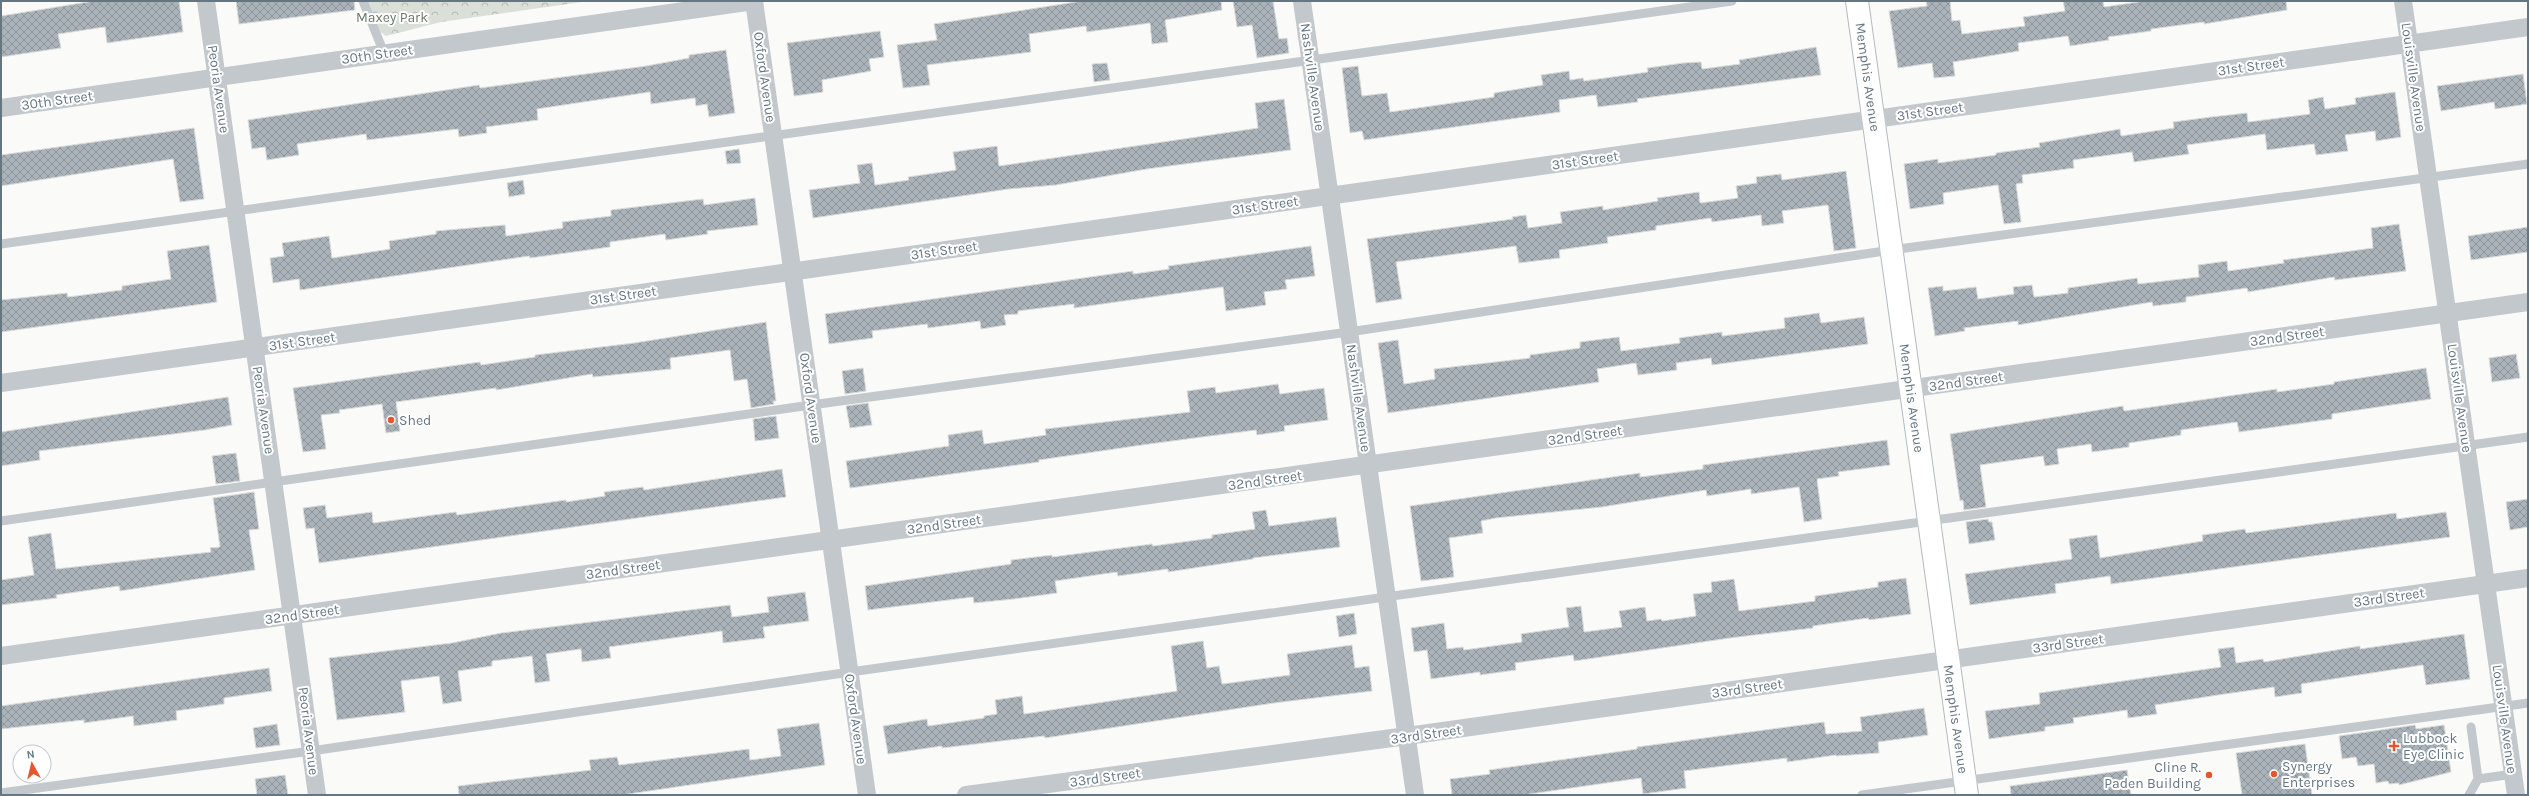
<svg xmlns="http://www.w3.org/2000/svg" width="2529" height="796" font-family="Karla,sans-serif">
<defs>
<pattern id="park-crowns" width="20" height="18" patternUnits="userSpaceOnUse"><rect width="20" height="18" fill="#dadfd7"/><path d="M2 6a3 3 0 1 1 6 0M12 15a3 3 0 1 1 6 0" fill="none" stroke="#b4b9b4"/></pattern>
<pattern id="building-cross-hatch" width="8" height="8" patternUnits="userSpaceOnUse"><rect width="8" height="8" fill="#aab3b9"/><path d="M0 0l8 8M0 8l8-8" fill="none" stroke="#8e969c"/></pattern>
</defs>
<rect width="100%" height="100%" fill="#fafaf8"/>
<path fill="url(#park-crowns)" d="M367,1H589L441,22L386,36L379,31Z"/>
<g fill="url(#building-cross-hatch)" stroke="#dcdcda">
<path d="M94,1H179L183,32L107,43L105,27L58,34L61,48L1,57V16Z"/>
<path d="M236,1H354L355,10L239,24Z"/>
<path d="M1082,1H1221L1222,10L1165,20L1168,42L1152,44L1150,23L1087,32L1086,26L1029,34L1031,52L927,65L930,85L903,88L897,45L937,40L934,24Z"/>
<path d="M1233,1H1273L1279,39L1287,38L1289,53L1257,58L1252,25L1237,27Z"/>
<path d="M1926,1H1950L1952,21L1960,20L1962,34L2025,26L2023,17L2065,11L2063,1H2103L2104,7L2145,1H2286L2287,10L2204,24V22L2151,29V31L2108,37L2109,40L2070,46L2068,36L2018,43L2019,51L1953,62L1955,76L1934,78L1932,63L1898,68L1889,11L1927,6Z"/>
<path d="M880,31L884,57L869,59L871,71L822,80L823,92L794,96L787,43Z"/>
<path d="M1816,47L1821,75L1637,99L1638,102L1598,107L1596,95L1559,100L1560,112L1364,140L1362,131L1350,133L1342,68L1358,66L1362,96L1387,93L1390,112L1494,97V93L1543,85L1541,75L1569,71L1570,80L1583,78L1584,81L1648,72L1647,68L1683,63L1701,62L1702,69L1740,64L1739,60Z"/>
<path d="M726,50L735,113L709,117L707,104L696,106L695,98L651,104L650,92L537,109L538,120L486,127L487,133L459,137L458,129L367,140L366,134L297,144L299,155L267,160L265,147L252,149L248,120L479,85L480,88L646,66L689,58V55Z"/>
<path d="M1107,63L1110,80L1094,82L1092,64Z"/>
<path d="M2523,74L2527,104L2495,109L2494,102L2441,111L2437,86Z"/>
<path d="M2395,92L2401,137L2376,141L2375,131L2345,135L2348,151L2316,155L2314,144L2267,150L2265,134L2187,145L2189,154L2134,162L2132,152L2073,160L2074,168L2022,175L2023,183L2016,184L2021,222L2004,224L1998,185L1943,193L1944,204L1910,209L1904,164L1938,159V163L1996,155V153L2040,147L2039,143L2120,129L2121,136L2174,128L2173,122L2211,117L2247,113L2248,122L2310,114L2308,100L2323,97L2325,109L2356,104L2355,98Z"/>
<path d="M1284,99L1291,150L1147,169L1056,185L1009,189L813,218L809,190L860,183L857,165L872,163L875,185L909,180L908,177L956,170L953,152L997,146L999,166L1258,128L1255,103Z"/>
<path d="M194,128L204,199L180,202L173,159L1,186V155Z"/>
<path d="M739,149L741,163L727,164L725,151Z"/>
<path d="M1846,171L1856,248L1834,251L1828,205L1782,211L1784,223L1762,226L1761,215L1712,222L1711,218L1656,226V230L1607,237L1608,243L1559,250L1560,258L1519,263L1516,246L1396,262L1402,299L1376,303L1367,239L1513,219L1512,217L1526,215L1528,228L1562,223L1560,212L1603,206V210L1658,201L1657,198L1699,192L1700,203L1738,198L1736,186L1757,183L1756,177L1781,174L1782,180Z"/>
<path d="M523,180L525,194L509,197L507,183Z"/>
<path d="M755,198L758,225L707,231L708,234L666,240L665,234L610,242V247L530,258L529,256L300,290L299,279L273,283L270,258L284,256L282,243L329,236L332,258L390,249L389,241L436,234V231L505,225L506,236L563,228L562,222L611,216V210L703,199L704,205Z"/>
<path d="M2399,224L2406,271L2335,280L2334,277L2248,292L2247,288L2186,297V302L2153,306L2152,302L2018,325V321L1964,328L1965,331L1935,336L1928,288L1943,286V291L1976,287L1978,299L2014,294L2013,287L2032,285L2034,297L2068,293V288L2137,278L2138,284L2199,277L2198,265L2227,261L2228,271L2284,263L2283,260L2373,248L2371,228Z"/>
<path d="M2528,227V252L2471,260L2468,236Z"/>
<path d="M209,245L217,302L1,332V300L67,293L68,297L122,290V286L171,279L167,251Z"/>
<path d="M1311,246L1315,276L1285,280L1287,289L1264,292L1266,305L1226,311L1223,287L1074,308V304L1018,311V314L1004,315L1006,325L981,329L980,321L928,328L927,324L872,331L873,338L829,344L825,314L1133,271V274L1169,269L1168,266Z"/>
<path d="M1819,313L1821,323L1864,317L1868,344L1712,365L1711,358L1676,363L1677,370L1638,375L1636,363L1597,369L1599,382L1388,413L1378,343L1398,340L1404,384L1435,379L1434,369L1530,358V355L1580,348V342L1619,337L1621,351L1680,343L1679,338L1722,332V336L1785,328L1784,318Z"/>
<path d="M766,322L776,401H773L774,404L751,408L747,379L734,381L730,350L670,358L671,369L593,377L592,374L496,390V388L396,402L400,431L386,433L382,404L339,410L340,413L321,415L326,449L303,452L293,388L480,362L481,365L535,357V355L634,343Z"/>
<path d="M2516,354L2520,378L2492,382L2489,358Z"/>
<path d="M863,368L866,391L845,394L842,371Z"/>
<path d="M2426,368L2431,399L2332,414V419L2239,432L2237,422L2181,430V435L2129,443V447L2092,452L2091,444L2057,449L2059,464L2045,466L2043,456L1980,465L1986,507L1964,510L1963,500L1960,501L1950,434L2123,406L2124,411L2277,389V392L2334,384V382Z"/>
<path d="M1278,384L1280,394L1324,388L1328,420L1284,426L1285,431L1257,435L1256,430L1149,444L1039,460V462L850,488L846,461L949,446L948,435L982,430L984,444L1046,435L1045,429L1190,412L1187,391L1215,387L1216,393Z"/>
<path d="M228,397L232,425L205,430L39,451L40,460L1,466V432Z"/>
<path d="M868,403L872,425L850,428L846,406Z"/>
<path d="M776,416L779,438L755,441L753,419Z"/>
<path d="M1887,440L1890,465L1838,472L1839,476L1817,479L1822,519L1804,522L1799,487L1751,494V489L1707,496L1706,490L1602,507L1496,518L1481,521L1483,533L1449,538L1454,577L1421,581L1410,506L1640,473V477L1703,469V465Z"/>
<path d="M236,453L240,481L216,484L212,456Z"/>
<path d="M782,469L786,497L319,563L314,528L306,529L303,508L325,505L327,518L372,512L373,523L456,512L457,515L566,500V502L605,496L604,492L643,487L644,490Z"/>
<path d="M254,492L259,529L249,530L255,570L120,591L119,586L56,595L57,598L1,605V580L34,575L28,537L51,533L56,569L211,552L210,548L220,547L213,498Z"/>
<path d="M2528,499V527L2510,530L2506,502Z"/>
<path d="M1266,510L1269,526L1336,517L1340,547L1253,558V559L1168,572V569L1118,576L1117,572L1055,581L1057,593L1014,599L974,603L973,597L868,610L865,586L1011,564V560L1052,555V557L1152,544L1153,546L1212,538V535L1255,529L1252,512Z"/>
<path d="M2446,512L2450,537L2111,584L2110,576L2055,584L2056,593L1970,605L1965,574L2072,559L2069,539L2097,535L2100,558L2203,541L2202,535L2245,529L2246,533L2396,513L2397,519Z"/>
<path d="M1988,519L1989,522H1992L1995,540L1969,544L1966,522Z"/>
<path d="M1906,578L1911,614L1869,620L1868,618L1813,626V628L1730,638L1574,661L1573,655L1515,663L1516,670L1480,675V672L1431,679L1427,650L1414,652L1411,628L1444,623L1447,649L1463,647L1464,650L1522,642L1521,634L1569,627L1566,608L1581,606L1584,632L1622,627L1619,611L1645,607L1647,621L1661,619L1662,621L1696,616L1693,594L1712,592L1711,582L1734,579L1739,611L1815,601V596L1878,587V582Z"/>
<path d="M805,592L809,621L763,627L765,638L723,643L722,631L609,647L611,658L582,662L581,649L546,654L550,681L535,683L532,656L492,661V666L458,671L462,701L443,704L439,676L401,681L405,712L337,720L329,658L452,643L501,633L730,605L732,617L769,612L767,597Z"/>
<path d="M1354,613L1357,634L1339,637L1336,616Z"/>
<path d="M2464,634L2470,679L2426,685L2423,665L2301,684L2302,693L2275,697L2274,687L2218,695L2155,705L2157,714L2128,718L2127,710L2073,718L2074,723L2045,727V731L1989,739L1985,711L2040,704L2039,693L2221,667L2218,649L2234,647L2236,663L2263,659L2264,662L2360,646V649Z"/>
<path d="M1203,641L1207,668L1219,666L1222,684L1290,675L1287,654L1352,645L1355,668L1369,666L1372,691L1274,703L1045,738L1044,736L942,748V746L888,754L883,726L927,719L928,726L984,718V716L997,714L995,700L1022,696L1024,714L1177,691L1171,646Z"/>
<path d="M269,668L272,691L224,698V704L176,711L177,720L134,726L133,716L84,723V720L1,729V706Z"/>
<path d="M1924,708L1928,735L1878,742L1879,753L1836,756V755L1787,762V758L1684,771L1686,788L1643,794L1641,778L1523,795H1452L1450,779L1490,774L1489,770L1637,749V747L1824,722L1826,734L1862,731L1860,717Z"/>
<path d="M819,723L825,765L622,795H459L458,786L591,770L589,760L617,757L619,765L749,749L750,760L781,756L777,729Z"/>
<path d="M277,724L280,745L256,748L253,728Z"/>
<path d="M2415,725L2416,729L2444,725L2451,772L2399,785V783L2389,784L2388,781L2376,783L2374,764L2358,766L2356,757L2342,759L2339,736Z"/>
<path d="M2305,744L2312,795H2242L2236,753Z"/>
<path d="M2127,770L2131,795H2011L2010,786Z"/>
<path d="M285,775L288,795H257L255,779Z"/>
</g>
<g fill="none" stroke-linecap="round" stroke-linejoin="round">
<g stroke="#b3babf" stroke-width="24">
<path id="secondary" d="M1857,1L1967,795"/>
</g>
<g stroke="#c3c8cc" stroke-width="9">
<path d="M363,1L384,53"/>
<path d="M1,244L1732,1"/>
<path d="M1,521L811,405L1349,332L1891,250L2528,164"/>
<path d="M2478,779L2513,774"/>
<path d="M1,793L311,751L850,672L2528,437"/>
<path d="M1862,795L2528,703"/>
<path d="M2469,795L2478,779L2471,727"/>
</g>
<g stroke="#c3c8cc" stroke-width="18">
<path d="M206,1L317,795"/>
<path d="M754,1L867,795"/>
<path d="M1302,1L1415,795"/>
<path d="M2403,1L2516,795"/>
<path d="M1,108L754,1"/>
<path d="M1,383L2528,27"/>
<path d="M1,656L2528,302"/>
<path d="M966,795L1407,736L2528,578"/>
</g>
<use href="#secondary" stroke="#fff" stroke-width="22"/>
</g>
<g fill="#e4572e" stroke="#fff" stroke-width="1.5">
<circle cx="391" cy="420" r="4"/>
<path d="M2392 740h4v4h4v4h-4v4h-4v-4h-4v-4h4z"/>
<circle cx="2274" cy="774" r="4"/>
<circle cx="2209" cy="775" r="4"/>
</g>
<g text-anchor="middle" stroke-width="4" stroke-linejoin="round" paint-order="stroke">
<g font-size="14" fill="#687a64" stroke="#fff">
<text x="392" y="22">Maxey Park</text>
</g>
<g font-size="14" fill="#657683" stroke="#fff">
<text transform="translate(377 54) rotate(-8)" y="5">30th Street</text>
<text transform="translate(2251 66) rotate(-8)" y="5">31st Street</text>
<text transform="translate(765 77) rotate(82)" y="5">Oxford Avenue</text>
<text transform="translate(1313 77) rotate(82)" y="5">Nashville Avenue</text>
<text transform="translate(1868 77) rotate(82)" y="5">Memphis Avenue</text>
<text transform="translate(2414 77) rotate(82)" y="5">Louisville Avenue</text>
<text transform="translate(219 89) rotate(82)" y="5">Peoria Avenue</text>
<text transform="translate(57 100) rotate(-8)" y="5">30th Street</text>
<text transform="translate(1930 111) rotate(-8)" y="5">31st Street</text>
<text transform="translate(1585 160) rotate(-8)" y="5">31st Street</text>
<text transform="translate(1265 205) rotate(-8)" y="5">31st Street</text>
<text transform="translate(944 250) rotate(-8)" y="5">31st Street</text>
<text transform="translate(623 295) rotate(-8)" y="5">31st Street</text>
<text transform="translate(2287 336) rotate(-8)" y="5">32nd Street</text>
<text transform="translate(302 341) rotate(-8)" y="5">31st Street</text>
<text transform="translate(1966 381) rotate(-8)" y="5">32nd Street</text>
<text transform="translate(811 398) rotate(82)" y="5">Oxford Avenue</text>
<text transform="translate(1359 398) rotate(82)" y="5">Nashville Avenue</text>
<text transform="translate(1912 398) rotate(82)" y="5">Memphis Avenue</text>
<text transform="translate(2460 398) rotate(82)" y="5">Louisville Avenue</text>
<text transform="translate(264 410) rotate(82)" y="5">Peoria Avenue</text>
<text transform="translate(1585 435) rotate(-8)" y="5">32nd Street</text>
<text transform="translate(1265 480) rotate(-8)" y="5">32nd Street</text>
<text transform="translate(944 524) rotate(-8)" y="5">32nd Street</text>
<text transform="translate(623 569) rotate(-8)" y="5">32nd Street</text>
<text transform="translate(2389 597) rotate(-8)" y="5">33rd Street</text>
<text transform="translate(302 614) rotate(-8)" y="5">32nd Street</text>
<text transform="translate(2068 643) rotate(-8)" y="5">33rd Street</text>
<text transform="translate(1747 688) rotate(-8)" y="5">33rd Street</text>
<text transform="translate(856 719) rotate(82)" y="5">Oxford Avenue</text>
<text transform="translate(1956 719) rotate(82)" y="5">Memphis Avenue</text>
<text transform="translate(2505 719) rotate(82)" y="5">Louisville Avenue</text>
<text transform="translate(309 731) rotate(83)" y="5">Peoria Avenue</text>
<text transform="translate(1426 734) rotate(-8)" y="5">33rd Street</text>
<text transform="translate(1105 777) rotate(-8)" y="5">33rd Street</text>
</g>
<g font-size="14" fill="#657683" stroke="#fff" text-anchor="start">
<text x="399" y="425">Shed</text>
<text x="2403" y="743">Lubbock<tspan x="2403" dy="16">Eye Clinic</tspan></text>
<text x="2282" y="771">Synergy<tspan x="2282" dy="16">Enterprises</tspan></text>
<text x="2201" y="772" text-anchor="end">Cline R.<tspan x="2201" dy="16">Paden Building</tspan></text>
</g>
</g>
<rect width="2529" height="796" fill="none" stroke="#657683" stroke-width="4"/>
<g transform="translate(32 764) rotate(352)"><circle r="19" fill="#ffffff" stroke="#c1c8cd"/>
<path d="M0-3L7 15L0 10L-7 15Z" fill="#e4572e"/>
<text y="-6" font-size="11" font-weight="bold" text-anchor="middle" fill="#657683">N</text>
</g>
</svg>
